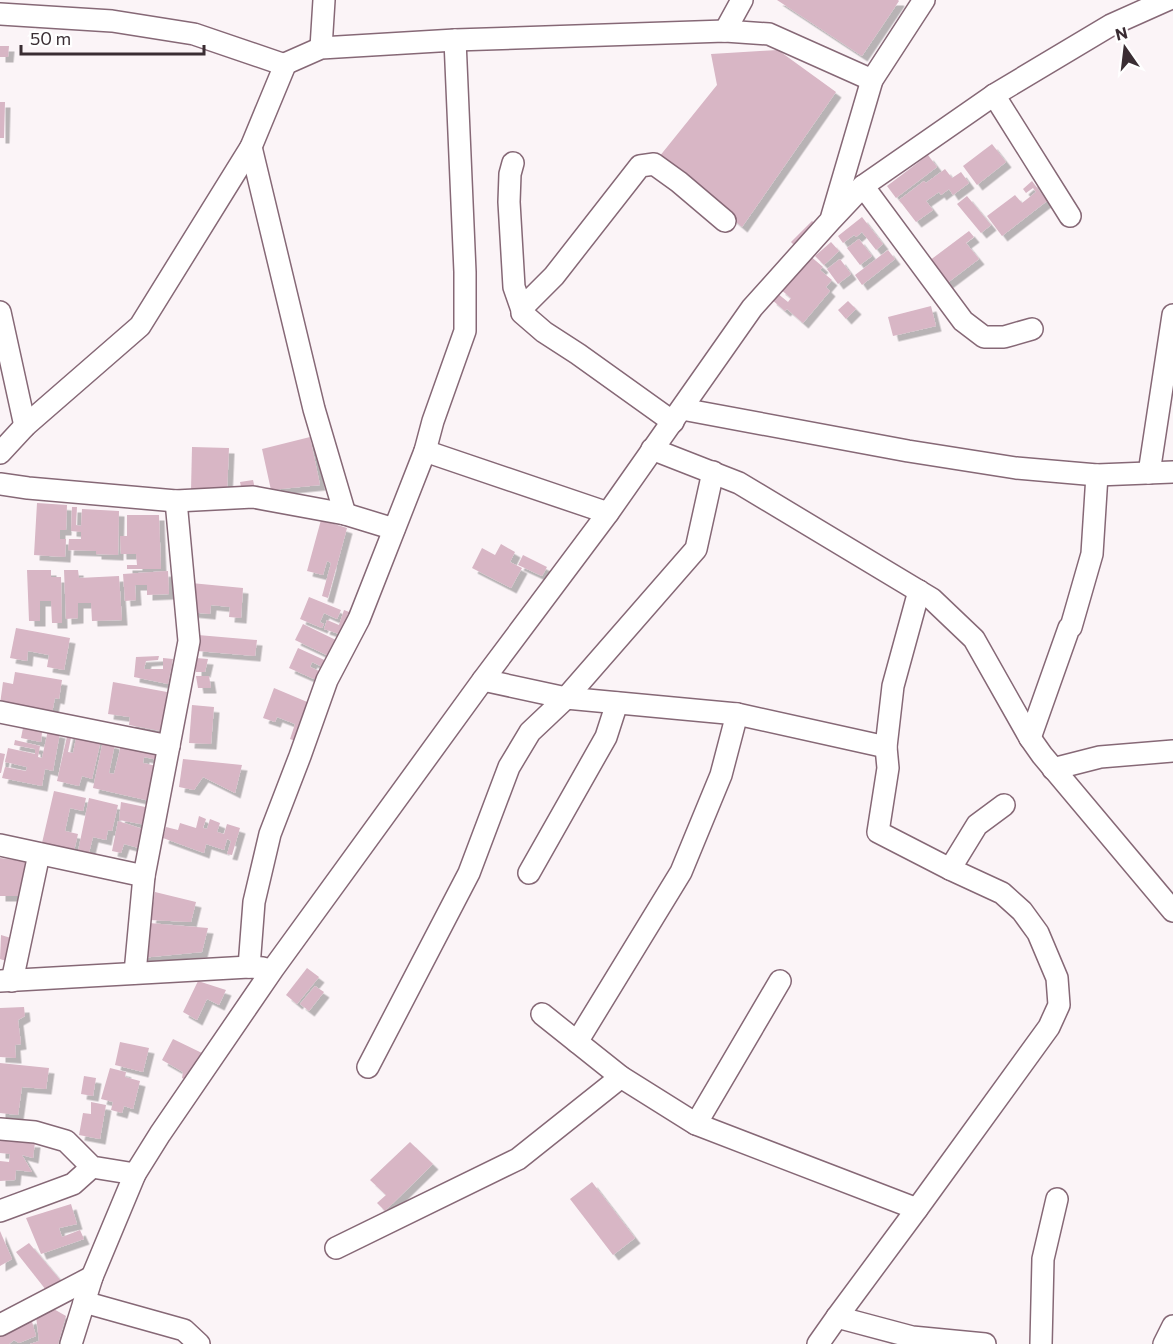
<svg xmlns="http://www.w3.org/2000/svg" width="1173" height="1344" font-family="Commissioner,sans-serif">
<defs>
<filter id="shadow"><feDropShadow dx="5.5" dy="5.5" stdDeviation="0" flood-color="#0004"/></filter>
</defs>
<rect width="100%" height="100%" fill="#fbf4f7"/>
<g fill="#d8b6c5" filter="url(#shadow)">
<path d="M777,0H898L899,1L862,56Z"/>
<path d="M0,46H9L8,57H0Z"/>
<path d="M778,50L836,92L742,227L659,157L717,85L711,54Z"/>
<path d="M0,102H5L4,138H0Z"/>
<path d="M992,144L1006,162L977,185L963,166Z"/>
<path d="M928,155L937,167L896,198L887,186Z"/>
<path d="M945,169L952,178L961,172L969,183L953,195L949,189L941,195L939,192L926,201L933,210L916,222L899,200L924,181L926,183Z"/>
<path d="M1032,181L1047,201L1002,236L987,216L1015,195L1022,203L1036,192L1033,188L1026,193L1023,189Z"/>
<path d="M967,196L991,225L981,233L957,204Z"/>
<path d="M862,217L883,244L876,250L862,232L856,237L854,235L843,243L838,236Z"/>
<path d="M812,221L817,225L796,247L791,242Z"/>
<path d="M969,231L974,237L966,243L979,259L942,287L925,264Z"/>
<path d="M859,239L872,256L860,265L847,248Z"/>
<path d="M831,242L839,251L824,265L815,256Z"/>
<path d="M888,250L895,259L862,285L855,275Z"/>
<path d="M809,255L823,267L820,270L832,280L826,287L830,291L803,323L787,309L785,311L771,299L777,293L788,302L791,298L780,289Z"/>
<path d="M840,259L851,274L838,284L827,269Z"/>
<path d="M848,301L856,309L846,319L838,310Z"/>
<path d="M931,306L936,326L893,336L888,317Z"/>
<path d="M310,437L320,485L271,490L262,449Z"/>
<path d="M192,447L229,448L227,492L191,491Z"/>
<path d="M253,480L255,489L242,491L240,482Z"/>
<path d="M37,503L67,505L66,530H60V539H66L65,557L34,555Z"/>
<path d="M72,507H77L76,525L81,526L82,509L119,511L118,555L96,554V551L68,550L69,539H81V532L71,531Z"/>
<path d="M127,515H159L161,569H127V565H137L136,554H121L120,536H127Z"/>
<path d="M321,520L347,528L328,598L322,596L331,563L327,561L323,575L307,571Z"/>
<path d="M501,544L515,552L510,562L522,568L511,588L472,568L482,548L495,555Z"/>
<path d="M523,555L547,567L542,576L518,565Z"/>
<path d="M27,570H51V577H61L62,623H52L51,601H40V621H29Z"/>
<path d="M64,570H78L79,578L119,576L122,620L92,621L91,603H78V618L66,619Z"/>
<path d="M168,571L169,594L147,595V585H135L136,600L125,601L123,574Z"/>
<path d="M191,583L243,588L241,618L229,617L230,607L211,605L210,614L189,612Z"/>
<path d="M309,597L341,610L337,619L324,613L320,622L324,624L322,628L300,619Z"/>
<path d="M344,610L357,615L345,636L324,629L327,620L339,625Z"/>
<path d="M303,624L342,643L335,659L295,640Z"/>
<path d="M16,628L70,638L64,670L47,667L49,655L28,651L27,661L10,658Z"/>
<path d="M198,635L257,640L255,656L197,651Z"/>
<path d="M298,648L331,663L329,670L312,662L310,667L326,674L323,683L289,668Z"/>
<path d="M159,656L158,660L146,661L144,669H163V658L173,659L168,684L134,677L136,657Z"/>
<path d="M196,658L208,659L205,672H196Z"/>
<path d="M15,672L62,680L59,699L55,698L52,713L0,704L3,682L13,684Z"/>
<path d="M196,676H209L211,688H198Z"/>
<path d="M113,682L167,692L161,731L129,725L130,717L108,714Z"/>
<path d="M274,688L312,704L298,742L290,739L295,724L277,717L275,722L263,718Z"/>
<path d="M192,705L214,707L211,744L189,743Z"/>
<path d="M23,728L42,732L41,742L21,738Z"/>
<path d="M48,730L60,733L53,771L45,769L42,786L2,778L5,767L26,771L27,767L5,762L8,748L35,754V749L14,745L15,740L40,746L38,757L42,758Z"/>
<path d="M68,732L72,733L68,752L73,753L76,738L87,741L88,736L101,740L92,779L82,776L79,786L57,781Z"/>
<path d="M103,741L115,744L109,773L114,774L121,745L159,753L158,760L144,757L143,763L157,766L150,801L93,788Z"/>
<path d="M0,753L5,754L1,773H0Z"/>
<path d="M183,759L242,765L235,793L203,777L194,790L179,787Z"/>
<path d="M54,791L86,798L83,811L70,808L65,831L78,834L74,851L42,843Z"/>
<path d="M89,798L118,805L112,831L108,830L106,840L93,837L89,853L78,851Z"/>
<path d="M121,802L150,808L146,825L119,820Z"/>
<path d="M199,816L206,819L203,828L207,829L210,819L220,823L217,832L224,834L227,824L240,828L232,855L227,854L231,841L227,839L224,850L206,844L204,853L163,838L166,827L178,830L180,823L196,828Z"/>
<path d="M118,821L143,829L139,848L124,844L121,853L112,851Z"/>
<path d="M0,858L30,862L18,896H0Z"/>
<path d="M155,892L196,902L191,922L150,920Z"/>
<path d="M149,923L208,928L202,952L141,958Z"/>
<path d="M1,935L11,938L6,961L0,959Z"/>
<path d="M307,968L319,977L297,1004L286,995Z"/>
<path d="M198,981L226,990L219,1005L207,999L197,1020L183,1012Z"/>
<path d="M315,986L324,992L309,1011L300,1004Z"/>
<path d="M24,1007L25,1016L18,1020L21,1044L15,1045L16,1058L0,1057V1008Z"/>
<path d="M173,1039L202,1053L189,1081L182,1078L183,1072L162,1060Z"/>
<path d="M120,1042L149,1048L143,1072L115,1065Z"/>
<path d="M0,1063L49,1068L46,1089L22,1087L18,1115L0,1113Z"/>
<path d="M110,1068L126,1072L125,1077L140,1081L133,1109L124,1106L122,1113L111,1110L113,1102L101,1099Z"/>
<path d="M84,1076L96,1078L93,1096L81,1094Z"/>
<path d="M91,1102L106,1105L100,1139L79,1135L83,1113L91,1114Z"/>
<path d="M0,1140L35,1142L33,1158L22,1155L32,1172L16,1170L15,1180L0,1181V1161L9,1162L10,1154L0,1153Z"/>
<path d="M410,1142L433,1164L385,1211L377,1203L386,1195L370,1180Z"/>
<path d="M592,1182L635,1238L613,1255L570,1199Z"/>
<path d="M71,1204L77,1224L59,1228L62,1237L80,1230L84,1239L41,1254L26,1218Z"/>
<path d="M0,1231L12,1259L0,1266Z"/>
<path d="M29,1243L61,1281L46,1290L16,1252Z"/>
<path d="M52,1308L66,1316L58,1344H30L39,1341L36,1316Z"/>
<path d="M31,1318L36,1336L19,1343L14,1340L9,1344H0V1332Z"/>
</g>
<g fill="none" stroke-linecap="round" stroke-linejoin="round">
<g stroke="#866876" stroke-width="24">
<g id="minor">
<path d="M0,14L112,21L194,34L285,65"/>
<path d="M725,31L742,0"/>
<path d="M321,48L324,0"/>
<path d="M994,95L1070,216"/>
<path d="M251,147L314,409L345,514"/>
<path d="M513,163L510,174L509,202L514,287L522,310"/>
<path d="M863,186L963,321L984,337H1004L1032,329"/>
<path d="M832,216L872,80L924,0"/>
<path d="M0,312L25,426"/>
<path d="M682,409L908,451L1016,468L1097,475L1173,472"/>
<path d="M673,422L578,354L544,332L522,313L523,307L554,276L640,166L654,164L679,182L725,221"/>
<path d="M652,449L739,483L932,599L974,639L1030,738L1042,755L1173,911"/>
<path d="M425,451L608,513"/>
<path d="M0,453L25,426L140,326L251,147L285,65L287,63L321,48L455,40L725,31L769,34L872,80"/>
<path d="M1149,473L1173,315"/>
<path d="M0,484L28,488L176,501L253,497L345,514L394,529"/>
<path d="M483,680L566,698L737,714L886,747"/>
<path d="M0,712L169,746"/>
<path d="M1030,738L1069,628L1071,627L1092,554L1097,475"/>
<path d="M1053,769L1100,757L1173,751"/>
<path d="M0,845L144,876"/>
<path d="M950,869L977,825L1004,805"/>
<path d="M529,873L606,737L617,703"/>
<path d="M249,967L254,902L270,834L300,756L327,680L359,619L425,451L433,421L465,331V272L455,40"/>
<path d="M135,973L144,876L189,641L176,501"/>
<path d="M0,981L249,967L263,968"/>
<path d="M12,981L39,854"/>
<path d="M542,1014L621,1077L696,1124L917,1209"/>
<path d="M577,1042L681,872L721,775L737,714"/>
<path d="M368,1067L469,873L509,767L530,732L566,698L696,549L713,472"/>
<path d="M696,1124L780,981"/>
<path d="M0,1129L35,1132L66,1141L92,1167L135,1174"/>
<path d="M0,1211L73,1184L92,1167"/>
<path d="M336,1248L518,1159L621,1077"/>
<path d="M84,1302L184,1330L199,1344"/>
<path d="M837,1317L912,1337L985,1344"/>
<path d="M0,1325L92,1277"/>
<path d="M71,1344L92,1277L135,1174L160,1134L273,969L483,680L608,513L752,308L831,220L863,186L994,95L1111,25L1167,0"/>
<path d="M818,1344L837,1317L917,1209L1049,1027L1059,1005L1057,978L1038,933L1022,911L1002,893L950,869L878,832L888,768L886,747L893,686L919,591"/>
<path d="M1041,1344L1043,1259L1057,1199"/>
<path d="M1164,1344L1173,1326"/>
</g>
</g>
<use href="#minor" stroke="#fff" stroke-width="21"/>
</g>
<g transform="translate(1125 48) rotate(346)" stroke="#ffffff" stroke-width="4.5" paint-order="stroke">
<path d="M0-4.5L10 22L0 15L-10 22Z" fill="#3a2d33"/>
<text y="-9" font-size="16" font-weight="bold" text-anchor="middle" fill="#3a2d33">N</text>
</g>
<path d="M21 45v9h183v-9" fill="none" stroke="#3a2d33" stroke-width="3"/>
<text x="30" y="45" font-size="18" fill="#3a2d33" stroke="#ffffff" stroke-width="4.5" paint-order="stroke">50 m</text>
</svg>
